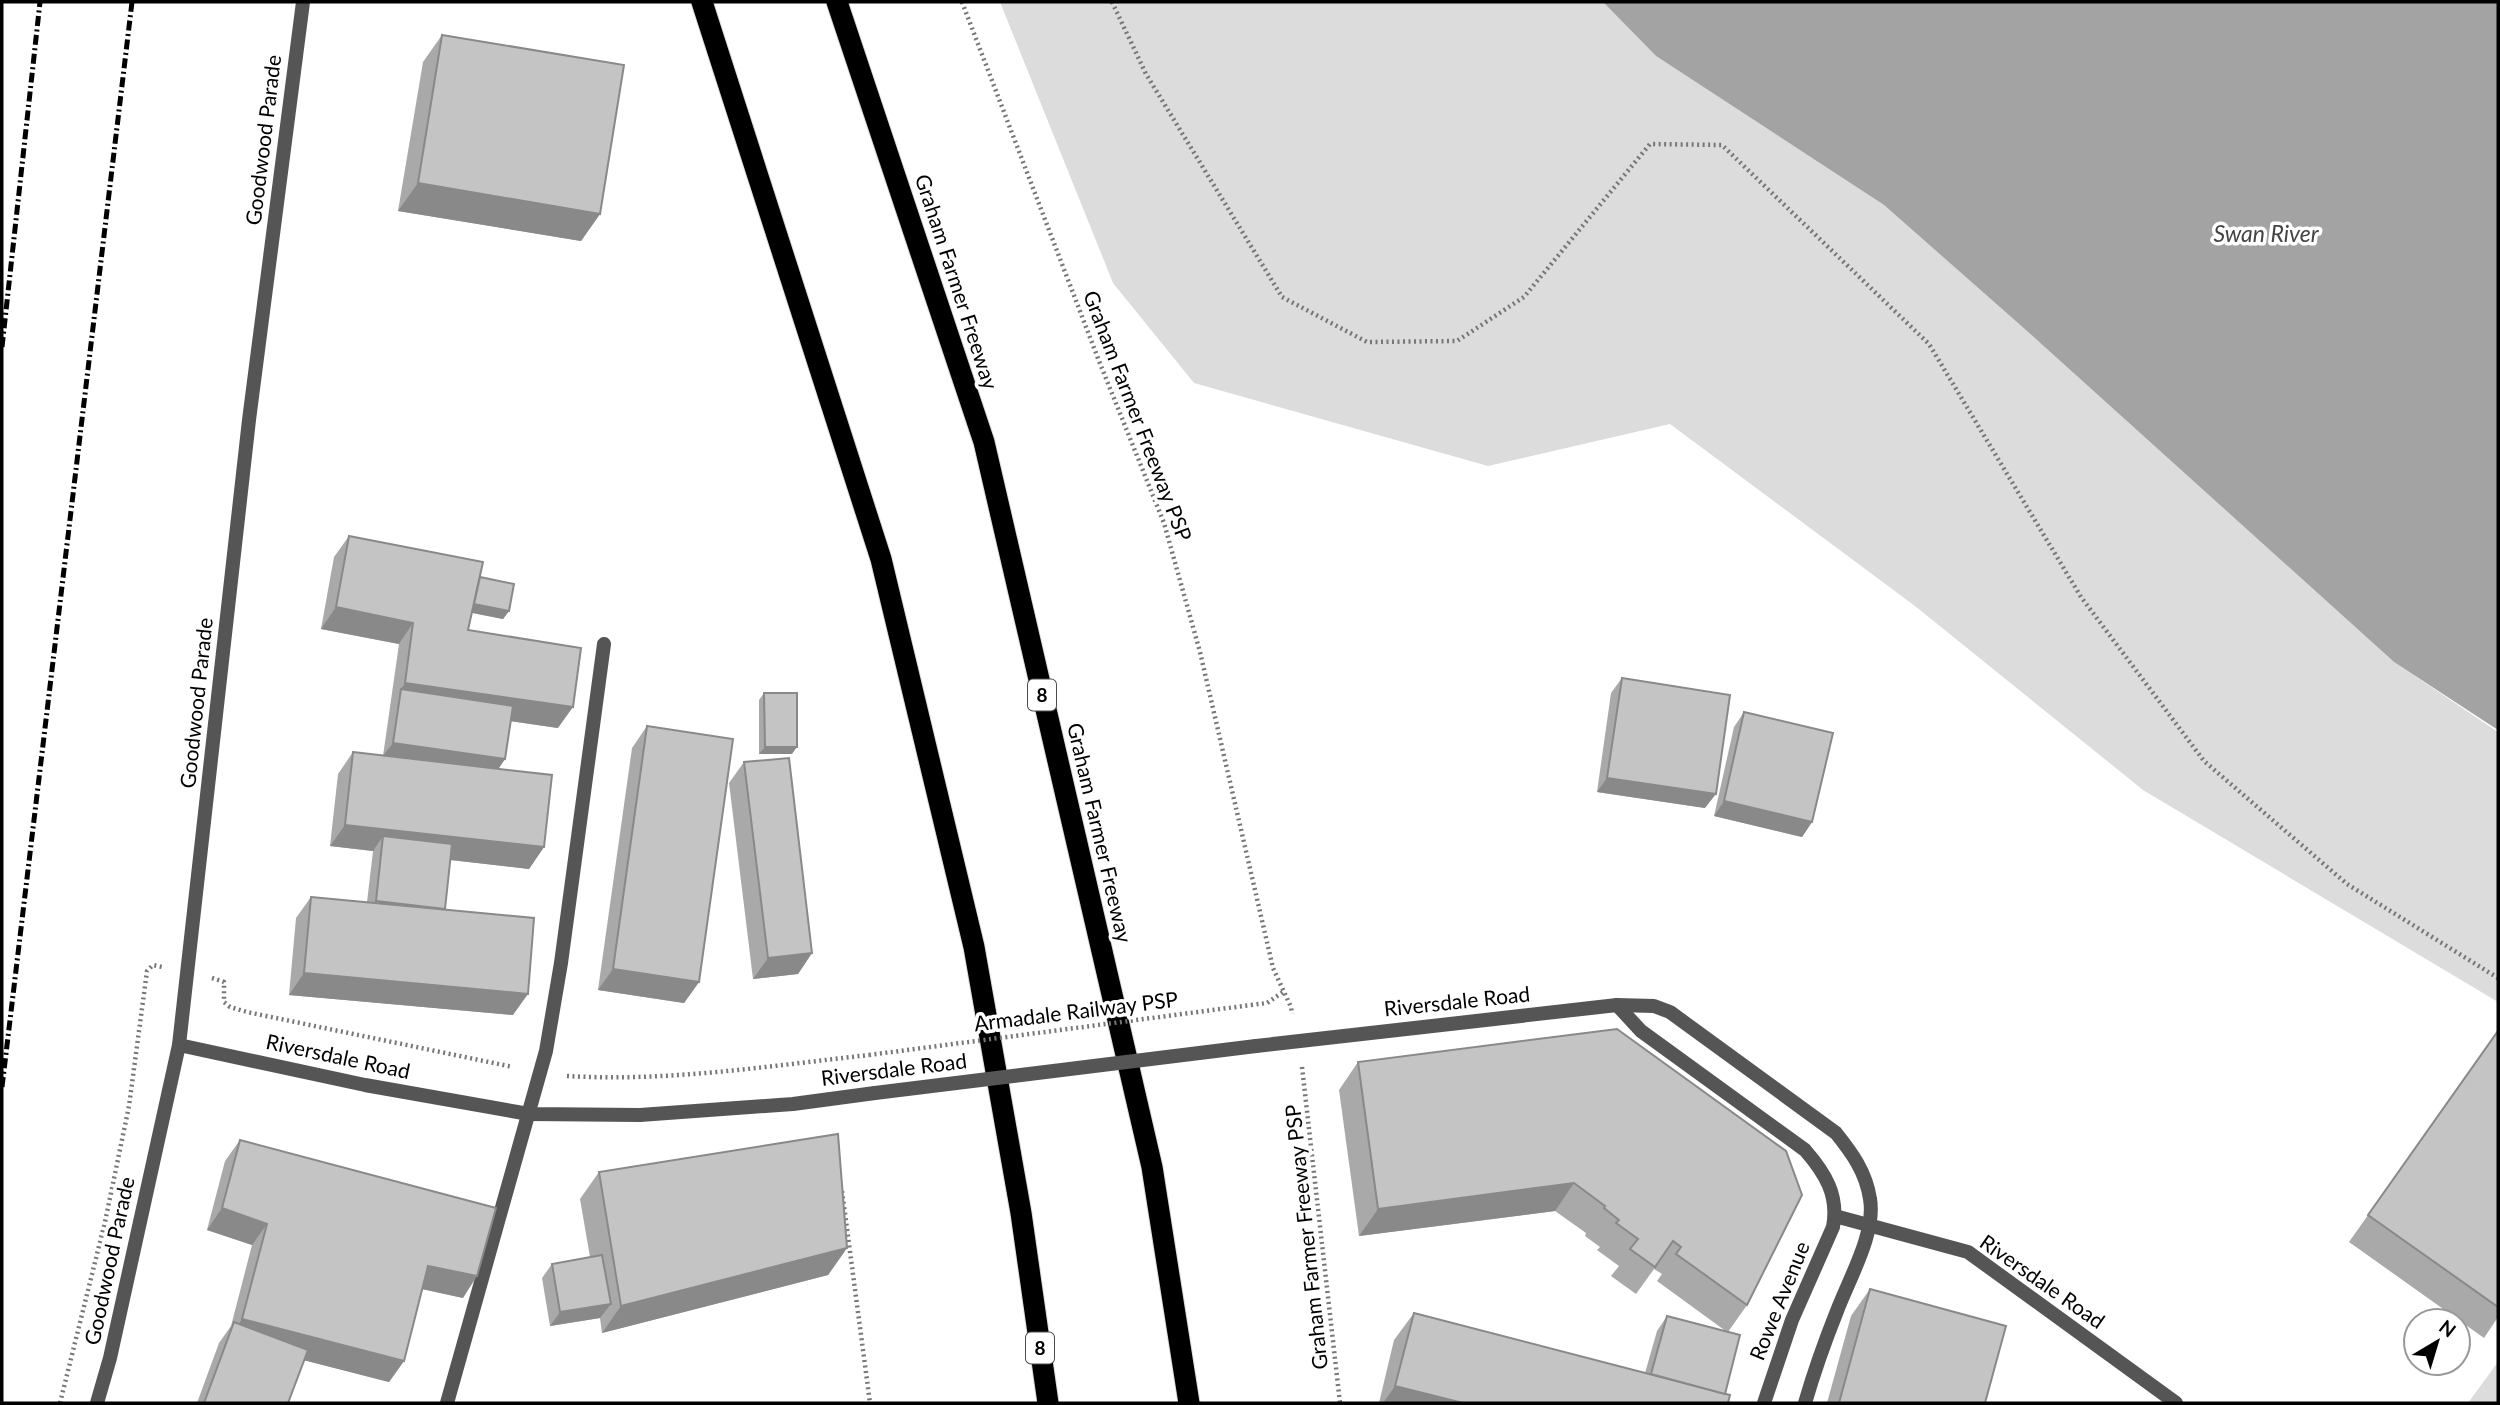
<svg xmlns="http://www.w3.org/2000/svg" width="2500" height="1405" font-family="Lato,sans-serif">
<rect width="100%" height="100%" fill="#fff"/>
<g fill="#dcdcdc">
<path d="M1000,2H1603L1656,56L1884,205L2027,331L2394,662L2498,732V1002L2143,790L1915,606L1670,424L1488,466L1194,383L1113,283Z"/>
<path d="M2498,1362V1403H2468Z"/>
</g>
<path fill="#a3a3a3" d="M1603,2H2498V730L2394,662L2027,331L1884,205L1656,56Z"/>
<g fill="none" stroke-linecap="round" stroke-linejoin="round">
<g stroke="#dbdbdb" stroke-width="23">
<g id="motorway">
<path d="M702,2L881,559L974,947L1021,1213L1048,1403"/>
<path d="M837,2L984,442L1152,1167L1189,1403"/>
</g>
</g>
<g stroke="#777" stroke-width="4.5" stroke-dasharray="2 3.5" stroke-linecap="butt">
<path d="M962,2L1099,361L1164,523L1200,652L1273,968L1291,1007L1292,1014"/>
<path d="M1112,2L1146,74L1282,297L1367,342L1457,341L1524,297L1650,144L1722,145L1929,344L2081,597L2204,761L2347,884L2498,978"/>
<path d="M212,978L224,982V1002L230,1007L247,1012L513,1067"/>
<path d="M1251,1005L1267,1003L1283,992"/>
<path d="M1302,1067L1340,1403"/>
<path d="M567,1076C667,1082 769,1066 869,1055"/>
<path d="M842,1191L870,1403"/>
<path d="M60,1403L105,1222L129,1106L147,971L153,965L162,967"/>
</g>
<path stroke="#555" stroke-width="14" d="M447,1403L546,1051L561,963L604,644"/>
<g stroke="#555" stroke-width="14">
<path d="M1617,1005L1641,1031L1805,1150C1825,1173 1839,1195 1833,1227L1792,1320L1764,1403"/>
<path d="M179,1045L365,1085L529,1114L640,1115L793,1104L875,1093"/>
<path d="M1256,1046L1617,1005L1654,1006L1670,1012L1836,1133C1852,1153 1866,1172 1870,1199C1876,1233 1849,1279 1837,1311C1825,1341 1814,1372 1805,1403"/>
<path d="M1835,1216L1968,1252L2176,1403"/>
<path d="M97,1403L110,1358L179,1045L249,420L303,2"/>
</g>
<use href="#motorway" stroke="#000" stroke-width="21"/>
<g stroke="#000" stroke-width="5" stroke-dasharray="10 3.5 2 3.5" stroke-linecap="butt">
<path d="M2,347L40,2"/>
<path d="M2,1087L132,2"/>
</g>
<path stroke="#777" stroke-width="4.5" stroke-dasharray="2 3.5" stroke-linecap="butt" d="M869,1055L1251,1005"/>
<path stroke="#555" stroke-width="14" d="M875,1093L1256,1046"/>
</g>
<g fill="#a9a9a9">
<path d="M442,35L600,214L581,241L398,211L423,62Z"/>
<path d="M349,536L480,577L509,611L503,619L472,613L468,630L558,728L510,721L505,759L498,769L544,847L529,869L450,860L445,909L513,1015L289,995L296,918L311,897L367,902L373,851L330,846L338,774L353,752L383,756L399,644L321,629L334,557Z"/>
<path d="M1622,678L1705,808L1597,792L1611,693Z"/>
<path d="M764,693L792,754H759V700Z"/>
<path d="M1744,712L1812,822L1802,837L1714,816L1734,727Z"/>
<path d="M647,726L699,982L684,1003L598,990L632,748Z"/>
<path d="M744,762L812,953L798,974L753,979L729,783Z"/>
<path d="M1617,1029L1747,1305L1728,1332L1725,1394L1728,1403H1379L1394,1340L1414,1313L1645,1373L1657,1331L1667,1316L1727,1332L1657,1281L1662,1274L1654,1269L1636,1294L1611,1276L1619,1266L1597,1250L1600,1247L1585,1236L1586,1233L1555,1211L1359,1236L1339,1090L1358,1062Z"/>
<path d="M2498,1031V1317L2484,1338L2349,1242Z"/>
<path d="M240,1140L463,1298L422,1289L404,1361L389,1382L304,1360L288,1403H197L219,1343L231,1326L252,1245L207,1230L225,1161Z"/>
<path d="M599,1172L847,1248L828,1275L602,1333L600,1318L550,1326L542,1278L552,1264L590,1257L580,1199Z"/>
<path d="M1870,1289L1985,1403H1827L1851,1316Z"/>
</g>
<g fill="#898989">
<path d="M418,183L600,214L581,241L398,211Z"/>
<path d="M468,603L509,611L503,619L463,611Z"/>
<path d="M336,607L413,623L399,644L321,629Z"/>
<path d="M405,683L573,707L558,728L398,705L401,689Z"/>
<path d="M393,743L505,759L495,774L382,757Z"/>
<path d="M765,747H797L792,754H759Z"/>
<path d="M1607,778L1716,794L1705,808L1597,792Z"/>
<path d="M1724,801L1812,822L1802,837L1714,816Z"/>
<path d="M345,825L544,847L529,869L381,852L383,836L373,851L330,846Z"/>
<path d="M376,901L445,909L366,915Z"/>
<path d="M812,953L798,974L753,979L768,958Z"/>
<path d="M613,969L699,982L684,1003L598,990Z"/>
<path d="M304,973L528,994L513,1015L289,995Z"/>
<path d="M1574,1183L1555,1211L1359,1236L1378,1209Z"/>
<path d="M222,1208L267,1224L252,1245L207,1230Z"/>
<path d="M847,1248L828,1275L602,1333L621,1306Z"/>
<path d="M428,1266L477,1276L463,1298L413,1287Z"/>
<path d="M611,1304L600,1318L550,1326L560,1312Z"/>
<path d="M242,1319L404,1361L389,1382L228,1341Z"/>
<path d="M1395,1386L1463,1403H1383Z"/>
</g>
<g fill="#c4c4c4" stroke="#898989" stroke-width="2">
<path d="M442,35L624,65L600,214L418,183Z"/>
<path d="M349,536L483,562L468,630L581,648L573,707L405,683L413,623L336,607Z"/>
<path d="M480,577L514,584L509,611L474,604Z"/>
<path d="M1622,678L1730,695L1716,794L1607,778Z"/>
<path d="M401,689L513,706L505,759L393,743Z"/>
<path d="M764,693H797V747H765Z"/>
<path d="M1744,712L1833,733L1812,822L1724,801Z"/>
<path d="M647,726L733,739L699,982L613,969Z"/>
<path d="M353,752L552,775L544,847L345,825Z"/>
<path d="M789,758L812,953L768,958L744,762Z"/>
<path d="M383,836L452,844L445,909L376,901Z"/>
<path d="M311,897L534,918L528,994L304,973Z"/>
<path d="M1617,1029L1786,1151L1802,1195L1747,1305L1676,1254L1681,1247L1673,1241L1655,1267L1630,1249L1638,1239L1616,1223L1619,1220L1604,1208L1605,1206L1574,1183L1378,1209L1358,1062Z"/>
<path d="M2498,1031V1307L2368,1215Z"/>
<path d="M838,1134L847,1248L621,1306L599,1172Z"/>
<path d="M240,1140L496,1208L477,1276L428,1266L404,1361L242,1319L267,1224L222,1208Z"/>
<path d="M602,1255L611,1304L560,1312L552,1264Z"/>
<path d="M1870,1289L2006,1326L1985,1403H1839Z"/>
<path d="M1414,1313L1730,1395L1728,1403H1463L1395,1386Z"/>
<path d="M1667,1316L1740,1335L1725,1394L1651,1374Z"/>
<path d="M234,1322L308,1350L288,1403H204Z"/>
</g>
<g text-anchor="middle" stroke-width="7" stroke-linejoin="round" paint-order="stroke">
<g fill="#fff" stroke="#4c4c4c" stroke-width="2">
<rect x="1028" y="679.5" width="28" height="31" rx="5"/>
<rect x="1026" y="1332.5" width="28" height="31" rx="5"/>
</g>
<g font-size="19" font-weight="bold" fill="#000">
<text x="1042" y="702">8</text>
<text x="1040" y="1355">8</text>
</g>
<g font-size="21" fill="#000" stroke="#fff">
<text transform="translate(264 140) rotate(-83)" y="7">Goodwood Parade</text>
<text transform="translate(956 282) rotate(72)" y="7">Graham Farmer Freeway</text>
<text transform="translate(1137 416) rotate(69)" y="7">Graham Farmer Freeway PSP</text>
<text transform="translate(197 703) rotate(-84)" y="7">Goodwood Parade</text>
<text transform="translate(1099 833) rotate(77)" y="7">Graham Farmer Freeway</text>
<text transform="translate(1457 1002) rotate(-6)" y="7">Riversdale Road</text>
<text transform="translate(1076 1012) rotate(-7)" y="7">Armadale Railway PSP</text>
<text transform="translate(338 1057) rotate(12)" y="7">Riversdale Road</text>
<text transform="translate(894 1070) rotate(-7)" y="7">Riversdale Road</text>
<text transform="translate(1307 1237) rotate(-96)" y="7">Graham Farmer Freeway PSP</text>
<text transform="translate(110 1261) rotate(-78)" y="7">Goodwood Parade</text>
<text transform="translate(2042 1282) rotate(35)" y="7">Riversdale Road</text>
<text transform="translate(1780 1301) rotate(-68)" y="7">Rowe Avenue</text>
</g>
<g font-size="23" font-style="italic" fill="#444" stroke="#fff">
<text x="2266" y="242">Swan River</text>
</g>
</g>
<rect width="2500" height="1405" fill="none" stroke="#000000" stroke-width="7"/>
<g transform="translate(2437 1342) rotate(38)"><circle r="33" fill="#ffffff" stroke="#999999" stroke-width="2"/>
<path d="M0-5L12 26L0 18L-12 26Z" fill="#000000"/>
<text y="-10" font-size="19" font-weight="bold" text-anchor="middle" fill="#000000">N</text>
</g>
</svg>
